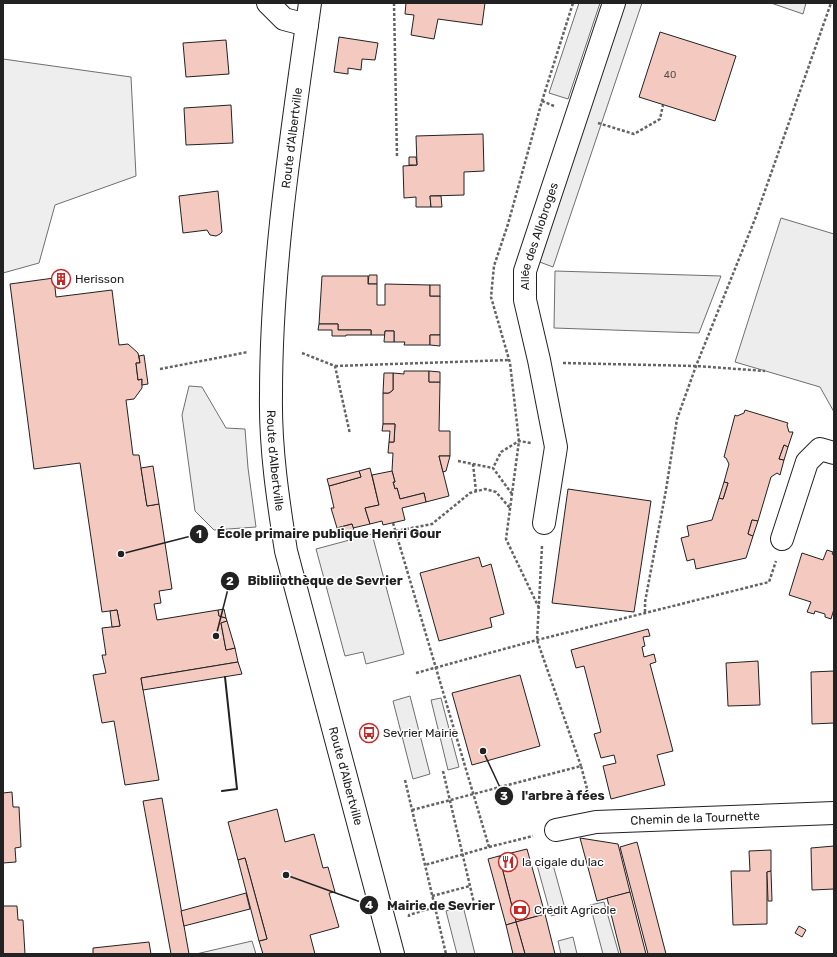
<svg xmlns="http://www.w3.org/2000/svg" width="837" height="957" font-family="Rubik,sans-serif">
<rect width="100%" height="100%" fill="#fff"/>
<path fill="#eee" stroke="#6f6f6f" d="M3,59L131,77L136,176L55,205L39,263L3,273Z"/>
<g fill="#ededed" stroke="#6f6f6f">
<path d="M579,3H600L568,99L549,93Z"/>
<path d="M624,3H642L553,267L537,261Z"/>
<path d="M771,3H806L803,14Z"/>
<path d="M781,218L834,234V412L820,387L735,362Z"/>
<path d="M555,271L721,276L699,333L554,328Z"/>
<path d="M189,386L202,387L226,428L245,429L248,468L256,527L214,530L195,511L182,415Z"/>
<path d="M372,534L404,654L366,664L363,652L345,656L316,549Z"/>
<path d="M410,696L430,774L413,779L393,701Z"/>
<path d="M441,698L459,767L448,770L431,700Z"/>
<path d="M552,861L566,912L551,916L537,865Z"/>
<path d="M604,902L619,954H603L590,905Z"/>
<path d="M463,906L475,954H457L446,911Z"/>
<path d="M573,937L577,954H561L558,941Z"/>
<path d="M252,941L256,954H196Z"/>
</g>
<g fill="#f3c9c0" stroke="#222">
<path d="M406,3H485L482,25L438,19L434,39L411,35L414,15L405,14Z"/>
<path d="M660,32L736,56L715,121L639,97Z"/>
<path d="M339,37L378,43L375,60L362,59L361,70L348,68V74L334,72Z"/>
<path d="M226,40L229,74L186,77L183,43Z"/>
<path d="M231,105L233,143L186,145L184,108Z"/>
<path d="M483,134L484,171L464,172V195L430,196L431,207H416V197L404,198L403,166L417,165L416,136Z"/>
<path d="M409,157H416L417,165H409Z"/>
<path d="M218,191L222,232L220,234L216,236L210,235L207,230L183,233L179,196Z"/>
<path d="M430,196H441L442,207H431Z"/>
<path d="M64,274L65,284L58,285L56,275Z"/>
<path d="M369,275H377V284H368Z"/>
<path d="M322,276H368V284H377V305H385V284L430,285V296H440V335H430V345H404L405,342H394V331H385V335H371V330H338V324H319Z"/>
<path d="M54,278L56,297L112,290L119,345L128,344L138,353L140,363H136L138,380L142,379V388L134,399L126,400L133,455H139L147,506L159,504L172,589L159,591L161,603L154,604L157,620L218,610L219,616L226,618L227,621L221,623L226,650L235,648L238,662L141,678L159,780L125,785L114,721L102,723L93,675L106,673L102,655H106L102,628L120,626L117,610L102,612L80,463L34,469L10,284Z"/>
<rect x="430" y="285" width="10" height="11"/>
<path d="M319,324H338V330H371V335H346V336H332V330H318Z"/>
<path d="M385,331H394V342H384Z"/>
<path d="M430,335H440V346L430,345Z"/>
<path d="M144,355L148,384L142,385V379L138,380L136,363H140L139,356Z"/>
<path d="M404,371H429V382H440L439,431H450V456H439L449,496L426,502L424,493L400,499L397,488L395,489L393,482H395L392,471L393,453H388L389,442H394L395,424H383V393H389L393,390V373L404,374Z"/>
<path d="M429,371L440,372V382H429Z"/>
<path d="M384,373H393V390L389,393H383Z"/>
<path d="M745,410L788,423L787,425L789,432H793L788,447L784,445L779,459L784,460L780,475L777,473L771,477L758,521L752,520L748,534L753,536L746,558L696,569L694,559L687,561L681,538L689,536L687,526L712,520L719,498L723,499L728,483L724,482L729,464L726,458L724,457L735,415L737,416L744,413Z"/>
<path d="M383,424H395L394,442H389L390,431H382Z"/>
<path d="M784,445L788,447L784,460L779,459Z"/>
<path d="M439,456H450L446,471L443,472Z"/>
<path d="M153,466L159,504L147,506L141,468Z"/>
<path d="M370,468L379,505L365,508L370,524L353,528L352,524L337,528L331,508H334L329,486L361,477L359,471Z"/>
<path d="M359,471L361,477L329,486L327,479Z"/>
<path d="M392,471L395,482H393L395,489L397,488L400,499L424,493L426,502L402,508L405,520L383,525L382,521L370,524L365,508L379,505L372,475Z"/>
<path d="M724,482L728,483L723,499L719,498Z"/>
<path d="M568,489L651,501L634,612L552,603Z"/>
<path d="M752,520L758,521L753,536L748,534Z"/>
<path d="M352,524L354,530L338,534L337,528Z"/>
<path d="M827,550L833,552L832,554L834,555V609L831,619L825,617V614L815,611L814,614L807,612L811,602L789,595L802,553L823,560Z"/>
<path d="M479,557L482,567L491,564L504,614L490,618L492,627L439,641L420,573Z"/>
<path d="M224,609L226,618L219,616L218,610Z"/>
<path d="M117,610L120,626L112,627L110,611Z"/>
<path d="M227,621L235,648L226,650L221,623Z"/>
<path d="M648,629L650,636L643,637L645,646L642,647L644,657L654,654L656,662L650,664L673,751L657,755L665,785L611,799L603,766L616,763L614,755L601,758L594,734L601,732L584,666L576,668L571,650Z"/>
<path d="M758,661L760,705L728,706L726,663Z"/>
<path d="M238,662L242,674L143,690L141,678Z"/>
<path d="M834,671V723L812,724L811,672Z"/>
<path d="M520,675L540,746L472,765L452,693Z"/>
<path d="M12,792L13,807H19L21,847L15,848L16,862L3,863V793Z"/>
<path d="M162,798L184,926L189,954H171L143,801Z"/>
<path d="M277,809L285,842L314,834L323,868L328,867L335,892L329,893L339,927L310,935L315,954H263L259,941L267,939L245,858L238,860L228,822Z"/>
<path d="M580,838L618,844L630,892L597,901Z"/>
<path d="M637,842L666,954H648L620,847Z"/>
<path d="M834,846V889L812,890L811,848Z"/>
<path d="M527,849L545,914L516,922L499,856Z"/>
<path d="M771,850V871L767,872V924L733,925L731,871H750L749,851Z"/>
<path d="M499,856L516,922L506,925L488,859Z"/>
<path d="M245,858L267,939L259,941L238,860Z"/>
<path d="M771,871L772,901H768L767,872Z"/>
<path d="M630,892L646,954H621L607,898Z"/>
<path d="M246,893L250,909L184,926L181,911Z"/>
<path d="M3,906H17L18,920H23L25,954H3Z"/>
<path d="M545,914L555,954H525L516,922Z"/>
<path d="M516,922L525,954H513L506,925Z"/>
<path d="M799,926L806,930L802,937L795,933Z"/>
<path d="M149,942L151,954H93V948Z"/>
</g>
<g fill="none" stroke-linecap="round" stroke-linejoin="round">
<g stroke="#222" stroke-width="24">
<g id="minor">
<path d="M268,3L284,19L307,25"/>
<path id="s1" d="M544,523L556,447L539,360L525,300V271L614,3"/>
<path d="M782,539L807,462L820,449L834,453"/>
<path id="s2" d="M556,830L596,822L834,813"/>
</g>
</g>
<g stroke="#222" stroke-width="24">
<g id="major">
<path id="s3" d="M310,3C292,133 271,263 271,395C270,447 278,500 286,551L393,954"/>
</g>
</g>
<g stroke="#646464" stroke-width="2.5" stroke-dasharray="3 2" stroke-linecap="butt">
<path d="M394,3L397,157"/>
<path d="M542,101L554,106"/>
<path d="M598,123L634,134L660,119L663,105"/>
<path d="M302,353L335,366L350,434"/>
<path d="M563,363L696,366L765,371"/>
<path d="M335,366L510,360"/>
<path d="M160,369L248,352"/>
<path d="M458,461L493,468"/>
<path d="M473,464L476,491"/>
<path d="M512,494L493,468L501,452L519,441L531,443"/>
<path d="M393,523L489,847L425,865"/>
<path d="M396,531L432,524L470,493L485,489L496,492L510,508"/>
<path d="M542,546L537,640L581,766"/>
<path d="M539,608L506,539L519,441L510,363L491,297L494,266L508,224L542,101L573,3"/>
<path d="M645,612V602L666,490L677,419L696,366L755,219L831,3"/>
<path d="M416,673L537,640L769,582L776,561"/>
<path d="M443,771L474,903"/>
<path d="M405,780L446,954"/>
<path d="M412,810L581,766L590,800"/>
<path d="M489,847L533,836"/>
<path d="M432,896L470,886"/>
<path d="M409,917V915L435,907"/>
</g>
<use href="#minor" stroke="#fff" stroke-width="22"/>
<use href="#major" stroke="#fff" stroke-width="22"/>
<path stroke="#222" stroke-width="2" d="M222,791L237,789L225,677"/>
</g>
<defs>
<g id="building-ring" transform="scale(1)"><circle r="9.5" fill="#fff" stroke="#c62828" stroke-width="1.5"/><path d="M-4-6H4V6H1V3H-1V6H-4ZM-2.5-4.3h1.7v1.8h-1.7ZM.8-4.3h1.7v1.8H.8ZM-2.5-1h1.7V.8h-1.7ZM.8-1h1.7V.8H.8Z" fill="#c62828"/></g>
<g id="bus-ring" transform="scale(1)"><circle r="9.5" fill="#fff" stroke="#c62828" stroke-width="1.5"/><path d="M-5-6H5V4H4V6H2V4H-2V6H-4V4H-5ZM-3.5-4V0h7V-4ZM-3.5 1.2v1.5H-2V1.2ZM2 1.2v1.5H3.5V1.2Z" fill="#c62828"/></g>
<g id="restaurant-ring" transform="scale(1)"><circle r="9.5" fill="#fff" stroke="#c62828" stroke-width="1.5"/><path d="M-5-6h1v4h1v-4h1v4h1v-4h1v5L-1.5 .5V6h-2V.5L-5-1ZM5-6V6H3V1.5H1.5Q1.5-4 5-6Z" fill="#c62828"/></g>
<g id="bank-ring" transform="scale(1)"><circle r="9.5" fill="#fff" stroke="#c62828" stroke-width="1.5"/><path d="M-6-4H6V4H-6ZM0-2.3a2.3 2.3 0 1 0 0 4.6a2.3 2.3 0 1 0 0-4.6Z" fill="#c62828"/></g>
</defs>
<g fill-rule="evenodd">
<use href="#building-ring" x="61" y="279"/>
<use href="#bus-ring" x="369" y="733"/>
<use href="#restaurant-ring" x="508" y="862"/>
<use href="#bank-ring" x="520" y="910"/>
</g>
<g text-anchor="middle" stroke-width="3" stroke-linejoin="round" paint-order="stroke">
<g font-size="10" fill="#564c4a">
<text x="670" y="78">40</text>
</g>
<g font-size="12" fill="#222" stroke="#fff">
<text transform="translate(292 138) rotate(-83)" y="4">Route d'Albertville</text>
<text dy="4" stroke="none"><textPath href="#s1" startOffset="293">Allée des Allobroges</textPath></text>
<text dy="4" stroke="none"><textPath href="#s3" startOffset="460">Route d'Albertville</textPath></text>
<text dy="4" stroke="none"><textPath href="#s3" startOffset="784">Route d'Albertville</textPath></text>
<text dy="4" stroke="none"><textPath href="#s2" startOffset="140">Chemin de la Tournette</textPath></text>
</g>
<g font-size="12" fill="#222" stroke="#fff" text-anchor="start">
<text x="75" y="283">Herisson</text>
<text x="383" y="737">Sevrier Mairie</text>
<text x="522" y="866">la cigale du lac</text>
<text x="534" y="914">Crédit Agricole</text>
</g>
</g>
<path fill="none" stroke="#222" stroke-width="1.5" d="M121 554L199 534M216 636L230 581M483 751L504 796M286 875L369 905"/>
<g fill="#222" stroke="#fff" stroke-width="1.5">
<circle cx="121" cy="554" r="4"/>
<circle cx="216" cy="636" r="4"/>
<circle cx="483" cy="751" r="4"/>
<circle cx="286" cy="875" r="4"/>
<circle cx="199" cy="534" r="10"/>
<circle cx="230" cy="581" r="10"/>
<circle cx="504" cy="796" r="10"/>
<circle cx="369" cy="905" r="10"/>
</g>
<g font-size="12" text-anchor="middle" font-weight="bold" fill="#fff">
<text x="199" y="538">1</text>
<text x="230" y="585">2</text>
<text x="504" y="800">3</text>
<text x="369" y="909">4</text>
</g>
<g font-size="13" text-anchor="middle" font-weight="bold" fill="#222" stroke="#fff" stroke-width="3" stroke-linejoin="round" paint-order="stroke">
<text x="329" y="538">École primaire publique Henri Gour</text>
<text x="325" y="585">Bibliiothèque de Sevrier</text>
<text x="563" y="800">l'arbre à fées</text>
<text x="441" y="910">Mairie de Sevrier</text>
</g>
<rect width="837" height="957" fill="none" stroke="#222222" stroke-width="8"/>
</svg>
